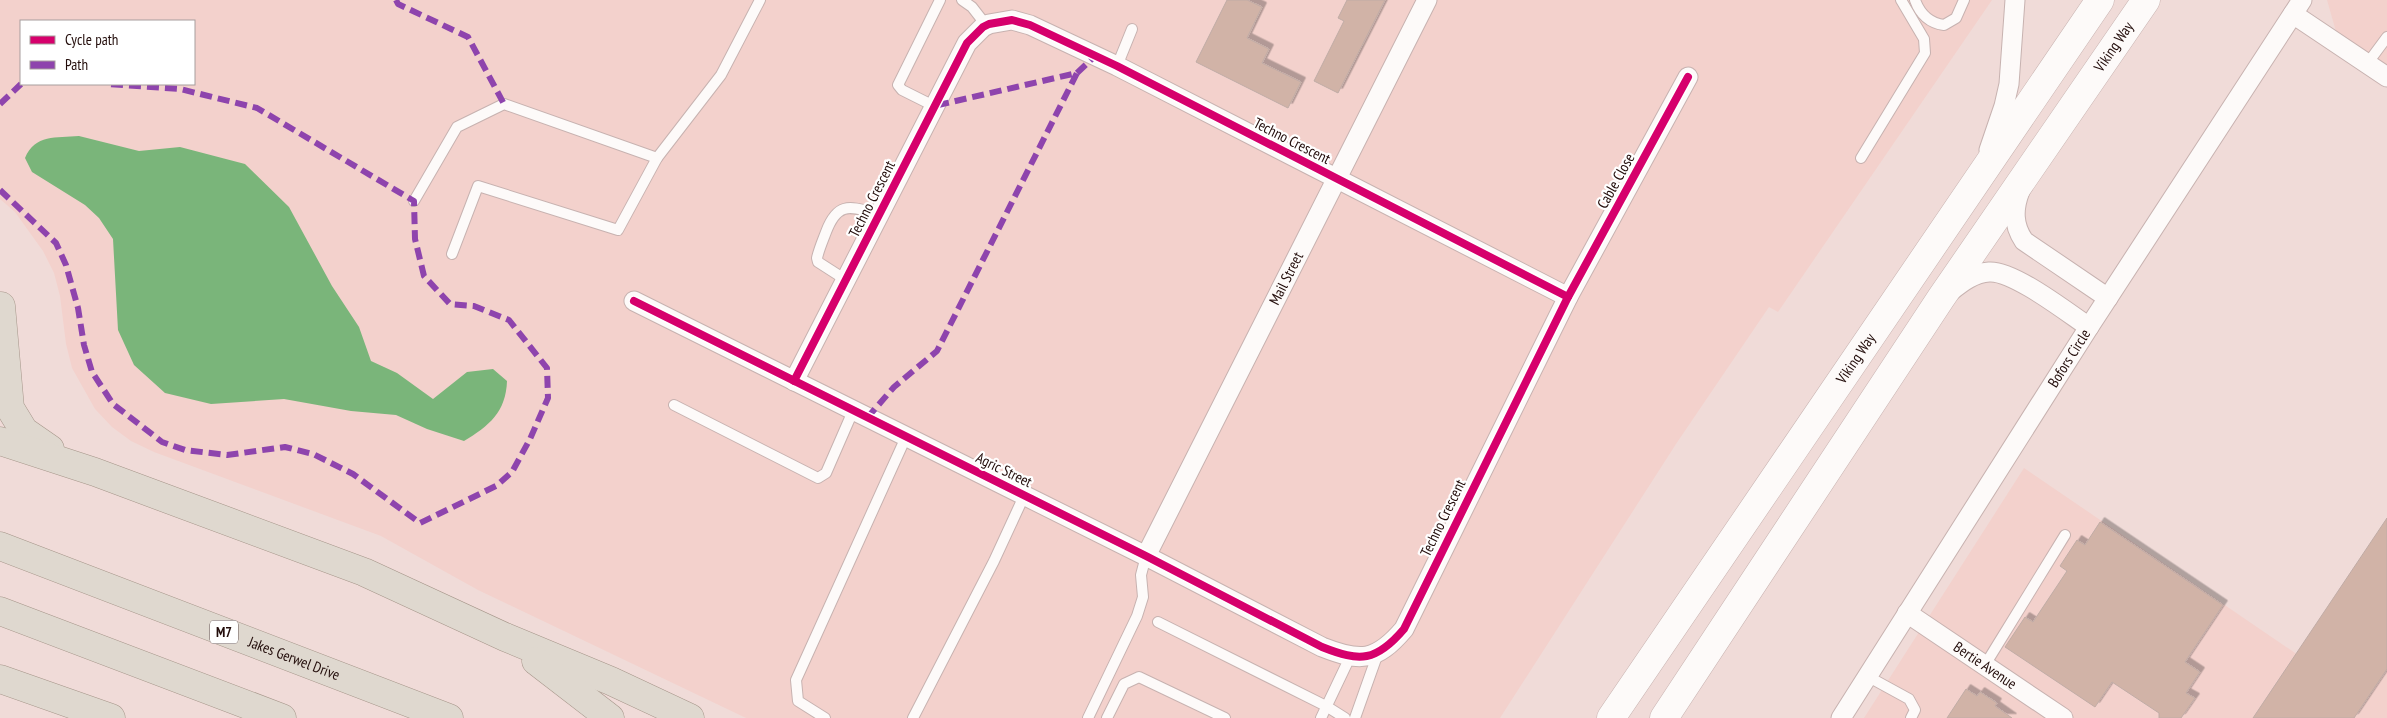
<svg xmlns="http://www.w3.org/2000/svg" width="2387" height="718" font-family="'PT Sans Narrow',sans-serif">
<defs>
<filter id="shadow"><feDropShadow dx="4.5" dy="-4.5" stdDeviation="0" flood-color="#0004"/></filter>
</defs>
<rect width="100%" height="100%" fill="#f0dbd8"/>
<g fill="#f3d1cc" fill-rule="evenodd">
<path d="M0,0H1992L1778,312L1769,307L1676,444L1500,718H746L478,590L381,536L154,452L131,441L112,427L95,409L72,368L66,344L60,296L54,273L43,251L15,212L0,199ZM21,21H194V84H21Z"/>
<path d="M2327,0H2387V72L2339,42Z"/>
<path d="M2024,468L2301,657L2387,531V718H1864Z"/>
</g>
<path fill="#7ab57a" d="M79,136L139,151L180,147L245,164L289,207L332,286L359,327L371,361L397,373L433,399L467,372L493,369L507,381C506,412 489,426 464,441L427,429L396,415L351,411L284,399L211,404L165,393L134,365L118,330L113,239L99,218L85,205L32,172L25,158C35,134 56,138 79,136Z"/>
<g fill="#d1b3a7" stroke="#c0aca6" filter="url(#shadow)">
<path d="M1227,0H1247L1262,7L1247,38L1269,49L1262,63L1301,82L1288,108L1196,62Z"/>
<path d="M1347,0H1385L1338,93L1314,81L1344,21L1338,18Z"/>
<path d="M2387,518V669L2354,718H2253Z"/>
<path d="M2100,522L2223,605L2185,662L2200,672L2186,693L2195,698L2181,718H2159V713L2112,682L2095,707L2005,647L2025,617L2033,622L2067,571L2060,566L2077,540L2085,545Z"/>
<path d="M1966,689L1977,696L1980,692L1997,703L1995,706L2012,718H1947Z"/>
</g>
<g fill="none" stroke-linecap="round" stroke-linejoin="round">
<g stroke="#c7b2b0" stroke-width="12">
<g id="service">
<path d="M962,0L972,7L986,25"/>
<path d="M1915,0C1920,14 1929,23 1944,25L1956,18L1964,0"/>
<path d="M2367,64L2387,37"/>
<path d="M1117,66L1132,29"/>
<path d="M934,106L902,90L898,85L940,0"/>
<path d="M1861,158L1925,53L1924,39L1901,0"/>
<path d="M414,201L457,127L504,104L657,158L721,75L760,0"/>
<path d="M452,254L478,186L618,230L657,158"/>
<path d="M846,280L818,262L817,258C819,249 823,240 826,232C838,200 851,207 879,214"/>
<path d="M674,405L818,478L826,473L853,411"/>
<path d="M1158,622L1326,706L1345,718"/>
<path d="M1985,665L2065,535"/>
<path d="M1867,676L1909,699L1915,710L1911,718"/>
<path d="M825,718L798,701L796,680L906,437"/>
<path d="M913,718L994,561L1024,496"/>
<path d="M1088,718L1137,616L1143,597L1141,575L1146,556"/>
<path d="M1107,718L1124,684L1139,677L1225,718"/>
<path d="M1321,718L1350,657"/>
<path d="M1355,718L1378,653"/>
</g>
</g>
<g stroke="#c7b2b0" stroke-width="21">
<g id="minor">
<path d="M2293,14L2387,77"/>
<path d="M1989,150L2004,106L2009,84L2015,0"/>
<path d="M2020,191C2013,209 2013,225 2024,241L2108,298"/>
<path d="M1951,291C1962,282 1974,273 1989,272C2013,270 2068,313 2089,327"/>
<path d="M634,301L1146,556L1322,647C1360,662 1376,662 1404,629L1568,297L1688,77"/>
<path d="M794,381L967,43L983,27L989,24L1012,20L1030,25L1117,66L1568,297"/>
<path id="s1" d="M1146,556L1427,0"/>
<path id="s2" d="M1907,613L2063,718"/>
<path id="s3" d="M1841,718L2089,327L2302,0"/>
</g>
</g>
<g stroke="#c7b2b0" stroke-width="29">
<g id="secondary">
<path id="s4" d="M1611,718L2100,0"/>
<path id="s5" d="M1664,718L1941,298L2146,0"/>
</g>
</g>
<g stroke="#a59589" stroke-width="29">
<g id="trunk">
<path d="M1,306L10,408L24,431L50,449"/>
<path d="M0,441L95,472L364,572L505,637L611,681L690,718"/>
<path id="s6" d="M0,546L449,718"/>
<path d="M0,611L282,718"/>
<path d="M536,661L610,718"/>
<path d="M0,679L111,718"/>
</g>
</g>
<use href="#service" stroke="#fdfaf9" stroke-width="10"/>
<use href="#minor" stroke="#fdfaf9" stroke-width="19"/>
<use href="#secondary" stroke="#fdfaf9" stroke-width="28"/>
<use href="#trunk" stroke="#dfd8cf" stroke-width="28"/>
<g stroke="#8e44ad" stroke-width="6" stroke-dasharray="12 6" stroke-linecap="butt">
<path d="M396,0L398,4L468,37L504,104"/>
<path d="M1077,73L1095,56"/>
<path d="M0,104L21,84"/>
<path d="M0,190L56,243L66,265L78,308L84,345L92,372L113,404L162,442L185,450L227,455L285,447L313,454L353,474L420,523L496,486L512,472L530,439L548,398L547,368L509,320L474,306L450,304L424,276L415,239L414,201L257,108L180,89L109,84"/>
<path d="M867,418L894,387L937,351L1077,73L934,106"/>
</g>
<g stroke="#fff" stroke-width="11">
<g id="cycleway">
<path d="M634,301L1146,556L1322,647C1360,662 1376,662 1404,629L1568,297L1688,77"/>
<path d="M794,381L967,43L983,27L989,24L1012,20L1030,25L1117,66L1568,297"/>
</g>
</g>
<use href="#cycleway" stroke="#d6006c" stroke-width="8"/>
</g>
<g text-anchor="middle" stroke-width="4.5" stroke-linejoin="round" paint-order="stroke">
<rect fill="#fff" stroke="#645554" stroke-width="1" x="210" y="620.5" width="28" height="23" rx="4"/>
<g font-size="14" font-weight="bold" fill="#220c0a">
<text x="224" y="637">M7</text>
</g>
<g font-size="15" fill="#220c0a" stroke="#fff">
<text dy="5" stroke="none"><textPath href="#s5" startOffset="808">Viking Way</textPath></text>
<text transform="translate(1292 141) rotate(27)" y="5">Techno Crescent</text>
<text transform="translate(1616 181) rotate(-61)" y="5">Cable Close</text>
<text transform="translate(872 199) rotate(-63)" y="5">Techno Crescent</text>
<text dy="5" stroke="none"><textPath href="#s1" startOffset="311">Mail Street</textPath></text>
<text dy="5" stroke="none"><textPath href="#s3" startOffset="426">Bofors Circle</textPath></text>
<text dy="5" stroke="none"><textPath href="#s4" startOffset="435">Viking Way</textPath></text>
<text transform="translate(1004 470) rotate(26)" y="5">Agric Street</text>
<text transform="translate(1443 518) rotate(-64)" y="5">Techno Crescent</text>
<text dy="5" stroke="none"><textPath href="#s6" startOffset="315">Jakes Gerwel Drive</textPath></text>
<text dy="5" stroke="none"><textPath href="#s2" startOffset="94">Bertie Avenue</textPath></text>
</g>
</g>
<rect x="20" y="20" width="175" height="65" fill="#ffffff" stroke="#a79e9d"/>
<rect x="30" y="36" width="25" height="8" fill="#d6006c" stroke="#a79e9d"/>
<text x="65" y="45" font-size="15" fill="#220c0a">Cycle path</text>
<rect x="30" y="61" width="25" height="8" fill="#8e44ad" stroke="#a79e9d"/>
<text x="65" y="70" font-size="15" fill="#220c0a">Path</text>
</svg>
